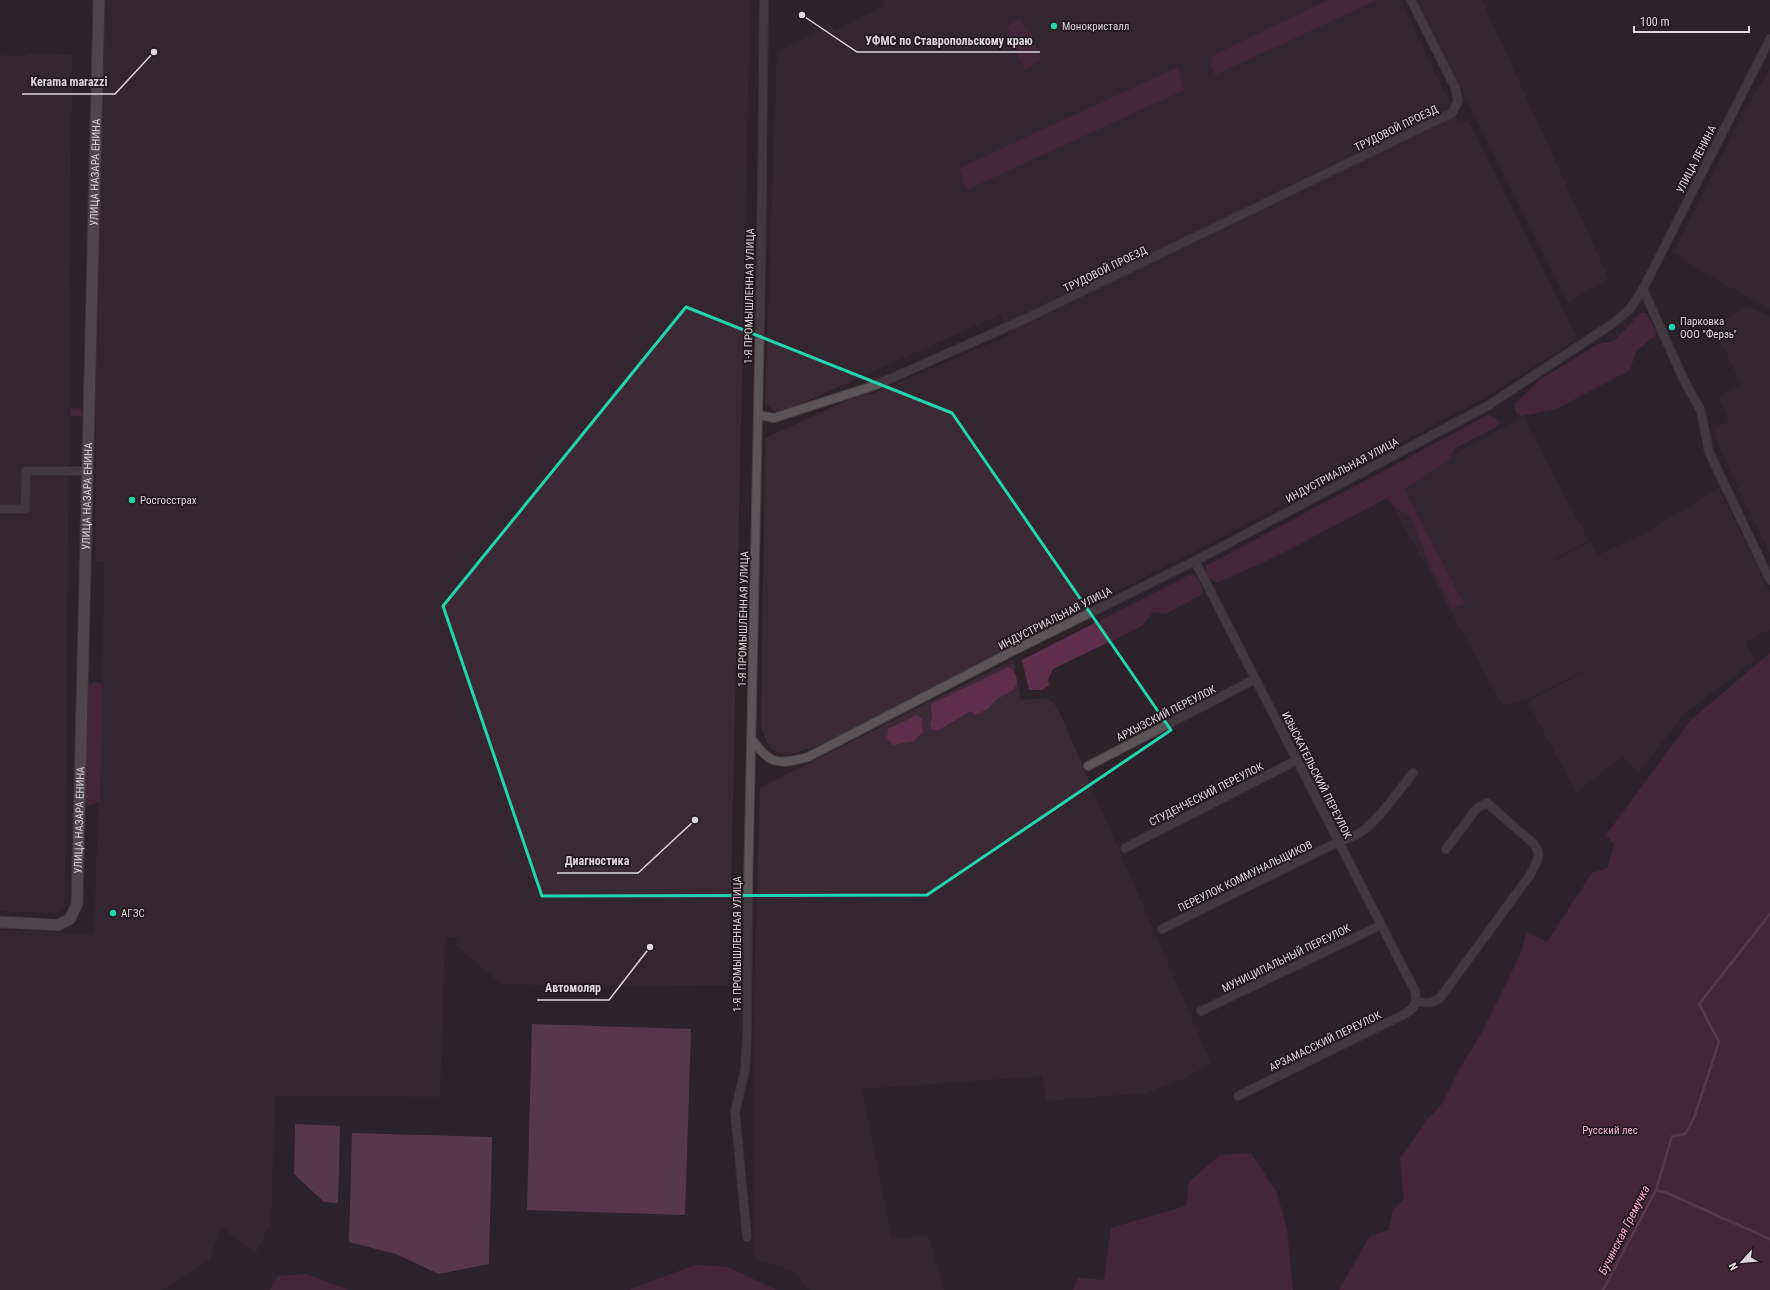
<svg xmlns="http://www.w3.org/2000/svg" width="1770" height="1290" font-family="'Roboto Condensed',sans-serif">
<rect width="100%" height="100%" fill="#2e2229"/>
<g fill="#3b2a34">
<path d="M104,0H750L729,985L583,986L501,984L456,945L457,937H445L440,1097L275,1096L271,1222L256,1253L221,1227L209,1261L161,1290H0V930L94,935L103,649L104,562L95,561L96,381Z"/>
<path d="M883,0H1400L1458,120L1469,123L1578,339L1483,399L867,724L822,744L792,754L778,753L769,746L761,728L765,438L867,391L869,395L1010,335L1000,315L787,410L775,411L765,403L777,52L831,25L835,31L885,5Z"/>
<path d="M1417,0H1482L1609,279L1568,302Z"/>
<path d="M27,54L72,55L65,904L58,914L0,911V55L26,56Z"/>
<path d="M1770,68V309L1702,272L1674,252L1744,113Z"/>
<path d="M1748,306L1770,317V554L1720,450L1714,428L1729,421L1718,397L1741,384L1714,326Z"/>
<path d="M1523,417L1589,541L1556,558V560L1591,542L1598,555L1645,533L1719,488L1770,593V629L1745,642L1755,660L1686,712L1638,773L1622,757L1576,793L1528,702L1607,659L1528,698L1503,706L1385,492Z"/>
<path d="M1013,660L1021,700L1045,698L1053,702L1059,711L1211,1063L1186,1078L1146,1093L1046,1101L1042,1076L862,1089L892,1239L928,1235L944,1290H809L793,1271L755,1259L754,992L760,788Z"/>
</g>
<g fill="#5e2e4c">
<path d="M1328,0H1377L1215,75L1211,65L1212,56Z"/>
<path d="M1019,19L1032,35L1040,60L1025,69L1013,47L1008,27Z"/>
<path d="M1178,67L1184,90L966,190L960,168Z"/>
<path d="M1641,313H1646L1657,334L1636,351L1630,370L1556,409L1521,416L1517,414L1514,405L1541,379L1598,344L1614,341Z"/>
<path d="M70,408L85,409V416H70Z"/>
<path d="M1488,415L1494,417L1500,422L1494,428L1454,449L1449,460L1404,489L1464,604L1453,608L1429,564L1410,515L1397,509L1387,498L1275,557L1218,582C1209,579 1206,576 1206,566Z"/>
<path d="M1191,574L1196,576L1204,591L1201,595L1165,614L1153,612L1142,626L1053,669L1048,680L1049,685L1042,690H1029L1022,660Z"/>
<path d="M1770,653V1290H1339L1370,1236L1389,1230L1393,1210L1404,1199L1400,1158L1428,1119L1442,1104L1456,1075L1480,1036L1520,955L1527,932L1547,942L1592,873L1608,868L1614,844L1606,835L1691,720Z"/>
<path d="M1008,667L1012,669L1016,676L1017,684L1013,690L997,699L988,709L975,715L971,711L937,731L932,729L930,725L932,719L931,704Z"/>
<path d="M94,682L102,684L100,801L92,805L85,804L88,685Z"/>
<path d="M917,715L922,719L923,732L914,741L893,745L887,738L888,729Z"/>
<path d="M1251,1153L1277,1193L1287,1230L1293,1290H1073L1078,1278L1104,1280L1111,1228L1186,1206L1189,1182L1220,1155Z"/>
<path d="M695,1265L728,1267L776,1290H629Z"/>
<path d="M307,1274L349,1290H270L278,1276Z"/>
</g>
<g fill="#895273">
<path d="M532,1024L691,1029L685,1215L527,1210Z"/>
<path d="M295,1124L340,1126L338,1203L324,1202L294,1174Z"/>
<path d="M352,1133L492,1137L489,1264L439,1274L396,1254L349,1242Z"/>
</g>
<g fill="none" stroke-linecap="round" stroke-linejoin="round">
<g stroke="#895273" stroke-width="2.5">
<path d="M1656,1190L1667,1193L1770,1239"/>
<path d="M1603,1290L1656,1190L1672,1136L1685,1134L1694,1118L1719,1042L1699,1004L1770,914"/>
</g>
<g stroke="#4a3f45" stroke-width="10">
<g id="minor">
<path d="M1643,289L1683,378L1701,411L1709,452L1770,580"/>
<path d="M758,415L774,418L876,385L1025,319L1452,113L1458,101L1455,87L1411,0"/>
<path d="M0,509H25L26,471H87"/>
<path d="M1195,561L1415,991L1416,1001"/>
<path d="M752,739C769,765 779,765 808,757L1013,651L1195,561L1489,405L1612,324L1630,309L1643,289L1770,39"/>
<path d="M1088,766L1255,679"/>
<path d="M1125,848L1297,760"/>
<path d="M1162,929L1338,842C1347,839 1356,836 1364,830C1379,819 1400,789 1413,773"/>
<path d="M1416,1001C1426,1004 1431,1004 1440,998L1530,875C1536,863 1543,856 1534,844L1487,803L1477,808L1446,849"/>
<path d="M1201,1011L1381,925"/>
<path d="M1238,1096L1405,1014L1413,1008L1416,1001"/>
<path d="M747,1237L735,1112L745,1070L747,1037L748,890L761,269L764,0"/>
</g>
</g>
<g stroke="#4a3f45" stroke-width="13">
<g id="secondary">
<path id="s1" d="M0,922L58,925L70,919L77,904L99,0"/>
</g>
</g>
<use href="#minor" stroke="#5b5558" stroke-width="8"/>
<use href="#secondary" stroke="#786f74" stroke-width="11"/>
</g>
<path d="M0 0H1770V1290H0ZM686,307L952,413L1171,730L927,895L542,896L443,606Z" fill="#2e2229" fill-opacity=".55" fill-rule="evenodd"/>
<path fill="none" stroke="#23d5af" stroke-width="3" stroke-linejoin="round" d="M686,307L952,413L1171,730L927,895L542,896L443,606Z"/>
<g fill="#23d5af" stroke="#24191f" stroke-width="1.5">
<circle cx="1054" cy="26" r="4"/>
<circle cx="1672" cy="327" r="4"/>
<circle cx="132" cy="500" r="4"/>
<circle cx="113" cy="913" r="4"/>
</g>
<g text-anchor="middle" stroke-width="3.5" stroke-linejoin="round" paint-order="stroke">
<g font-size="11" fill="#ded6da" stroke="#24191f" text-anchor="start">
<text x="1062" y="30">Монокристалл</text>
<text x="1680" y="325">Парковка<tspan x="1680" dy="13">ООО "Ферзь"</tspan></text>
<text x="140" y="504">Росгосстрах</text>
<text x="121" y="917">АГЗС</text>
</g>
<g font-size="11" fill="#ded6da" stroke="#24191f">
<text transform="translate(1396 128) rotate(-26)" y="4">ТРУДОВОЙ ПРОЕЗД</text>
<text transform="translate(1696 159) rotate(-63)" y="4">УЛИЦА ЛЕНИНА</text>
<text dy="4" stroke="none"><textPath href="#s1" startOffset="820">УЛИЦА НАЗАРА ЕНИНА</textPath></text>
<text transform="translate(1105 269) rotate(-26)" y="4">ТРУДОВОЙ ПРОЕЗД</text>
<text transform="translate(749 296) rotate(-89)" y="4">1-Я ПРОМЫШЛЕННАЯ УЛИЦА</text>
<text transform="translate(1342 470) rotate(-28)" y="4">ИНДУСТРИАЛЬНАЯ УЛИЦА</text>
<text dy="4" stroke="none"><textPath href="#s1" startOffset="496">УЛИЦА НАЗАРА ЕНИНА</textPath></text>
<text transform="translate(1055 618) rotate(-27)" y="4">ИНДУСТРИАЛЬНАЯ УЛИЦА</text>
<text transform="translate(743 619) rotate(-89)" y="4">1-Я ПРОМЫШЛЕННАЯ УЛИЦА</text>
<text transform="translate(1166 713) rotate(-27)" y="4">АРХЫЗСКИЙ ПЕРЕУЛОК</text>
<text transform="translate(1317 775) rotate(63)" y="4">ИЗЫСКАТЕЛЬСКИЙ ПЕРЕУЛОК</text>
<text transform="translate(1206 794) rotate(-27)" y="4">СТУДЕНЧЕСКИЙ ПЕРЕУЛОК</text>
<text dy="4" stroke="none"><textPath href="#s1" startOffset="172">УЛИЦА НАЗАРА ЕНИНА</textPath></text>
<text transform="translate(1245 876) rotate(-26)" y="4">ПЕРЕУЛОК КОММУНАЛЬЩИКОВ</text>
<text transform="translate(737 944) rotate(-90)" y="4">1-Я ПРОМЫШЛЕННАЯ УЛИЦА</text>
<text transform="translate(1286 958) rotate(-26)" y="4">МУНИЦИПАЛЬНЫЙ ПЕРЕУЛОК</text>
<text transform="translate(1325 1041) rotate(-26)" y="4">АРЗАМАССКИЙ ПЕРЕУЛОК</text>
</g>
<g font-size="11" fill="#f9b6dd" stroke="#24191f">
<text x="1610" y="1134">Русский лес</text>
</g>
<g font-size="12" font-style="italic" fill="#fca9da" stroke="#24191f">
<text transform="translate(1624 1230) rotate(-63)" y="4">Бучинская Гремучка</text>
</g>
</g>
<path fill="none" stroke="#ded6da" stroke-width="1.5" d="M802 15L857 52H1040M154 52L115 94H22M695 820L638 873H557M650 947L609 1000H537"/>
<g fill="#ded6da" stroke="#24191f" stroke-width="1.5">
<circle cx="802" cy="15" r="4"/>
<circle cx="154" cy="52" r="4"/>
<circle cx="695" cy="820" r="4"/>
<circle cx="650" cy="947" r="4"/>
</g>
<g font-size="12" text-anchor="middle" font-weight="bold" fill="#ded6da" stroke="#24191f" stroke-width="3.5" stroke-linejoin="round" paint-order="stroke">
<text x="949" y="45">УФМС по Ставропольскому краю</text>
<text x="69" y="86">Kerama marazzi</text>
<text x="597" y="865">Диагностика</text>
<text x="573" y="992">Автомоляр</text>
</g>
<g transform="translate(1742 1262) rotate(243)" stroke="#24191f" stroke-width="3" paint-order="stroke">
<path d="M0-3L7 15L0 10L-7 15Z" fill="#ded6da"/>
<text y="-6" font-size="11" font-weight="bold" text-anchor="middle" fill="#ded6da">N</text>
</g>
<path d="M1634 26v6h115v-6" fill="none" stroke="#ded6da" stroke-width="2"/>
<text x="1640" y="26" font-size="12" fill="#ded6da" stroke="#24191f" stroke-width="3" paint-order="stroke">100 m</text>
</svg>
